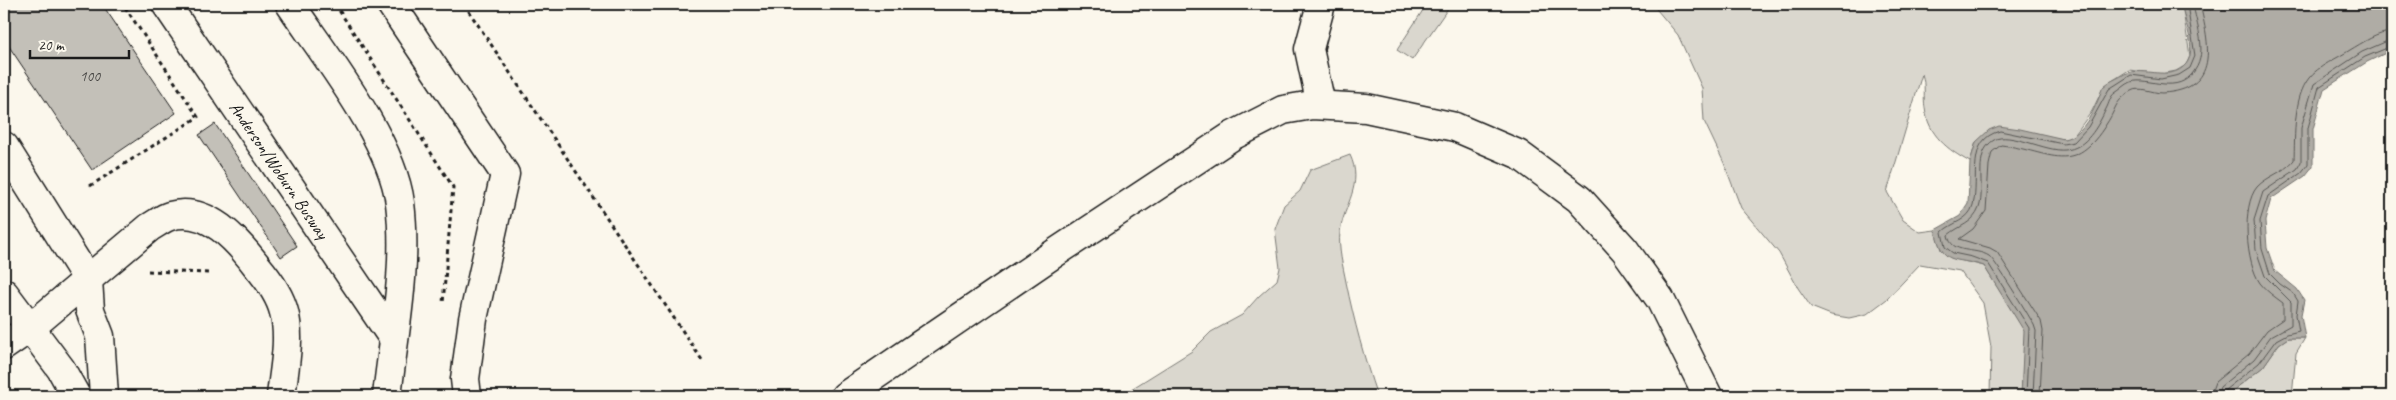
<svg xmlns="http://www.w3.org/2000/svg" width="2396" height="400" font-family="Caveat,sans-serif">
<rect width="100%" height="100%" fill="#fbf7ec"/>
<filter id="ink" filterUnits="userSpaceOnUse"><feTurbulence type="fractalNoise" baseFrequency=".02" numOctaves="2"/><feDisplacementMap in="SourceGraphic" scale="10" xChannelSelector="R" yChannelSelector="G"/><feConvolveMatrix kernelMatrix="1 2 1 2 8 2 1 2 1" color-interpolation-filters="sRGB"/></filter>
<g filter="url(#ink)">
<g fill="#dad7ce" stroke="#7b7a75">
<path d="M1427,4H1451L1412,60L1397,50Z"/>
<path d="M1652,4H2182L2190,56L2186,65L2176,71L2161,74L2129,70L2104,86L2092,111L2073,137L2064,139L2043,136L1976,142L1970,162C1948,150 1928,135 1925,108C1923,97 1926,85 1922,74L1887,192L1903,220L1920,232L1935,230L1941,250L1951,258L1984,266L2025,331L2021,396H1990L1991,347L1983,303L1960,271L1920,264L1887,299L1867,314L1849,318L1831,315L1811,307L1798,288L1779,253L1741,208L1724,163L1704,121L1702,88L1678,35Z"/>
<path d="M1350,155C1364,185 1344,204 1340,232C1338,249 1343,266 1346,282C1354,321 1364,358 1377,396H1120L1192,351L1211,332L1242,315L1259,296L1277,280L1280,268L1275,229L1284,205L1300,191L1310,170Z"/>
<path d="M2288,338H2305L2296,353L2292,396H2226L2263,367L2279,344Z"/>
</g>
<path fill="#afaca5" stroke="#74726e" d="M2182,4H2392V50L2367,62L2324,89L2313,129V166L2305,176L2271,199L2265,221L2267,248L2275,271L2297,289L2304,300L2301,315L2305,338H2288L2279,344L2263,367L2226,396H2021L2024,331L1984,266C1953,256 1943,267 1935,230L1960,216L1968,204L1970,162L1976,142L1989,130L1999,126L2020,129L2064,139C2082,135 2091,116 2098,100C2100,96 2101,89 2104,86C2108,82 2116,79 2121,76C2140,63 2170,84 2186,64C2198,49 2183,20 2182,4Z"/>
<g fill="none" stroke-linecap="round" stroke-linejoin="round">
<g stroke="#575653" stroke-width="1">
<path d="M2026,396L2029,328L1988,263L1972,257L1953,253L1945,247L1942,232C1952,222 1969,221 1973,205C1980,179 1965,140 2000,131L2063,144L2074,142L2088,127L2109,89L2131,75L2161,79L2179,75L2190,68L2195,56L2187,4"/>
<path d="M2033,396L2036,331L2034,325C2028,314 1995,260 1989,256C1975,247 1951,255 1948,235C1960,225 1973,224 1979,208C1986,187 1972,153 1994,140C2009,131 2046,152 2065,150C2086,149 2098,126 2106,109C2109,104 2110,96 2115,93C2120,90 2126,84 2131,82C2148,76 2178,97 2195,70C2208,51 2196,24 2193,4"/>
<path d="M2040,396L2043,331L2041,321L1997,252L1990,248L1959,239L1973,229L1986,211L1989,165L1992,152L2001,145C2052,151 2073,178 2107,123C2117,108 2114,101 2132,91C2140,86 2153,93 2162,93C2221,90 2209,44 2200,4"/>
<path d="M2210,396L2215,382L2249,354L2267,330L2283,319V303C2275,297 2266,291 2260,283C2246,263 2241,206 2257,187C2267,176 2285,172 2294,160C2295,136 2293,98 2309,78C2318,66 2338,58 2350,50C2362,43 2378,32 2392,32"/>
<path d="M2217,396L2220,387L2254,359L2271,336L2291,325V302L2265,276L2256,250L2254,220L2263,192L2297,169L2301,162V128L2314,84L2362,52L2392,39"/>
<path d="M2224,396L2225,390L2259,363L2276,340L2287,334L2299,331L2296,315L2298,301L2293,293L2280,284L2270,274L2262,249L2260,221L2268,196L2301,173L2308,164V128L2319,87L2365,57L2392,46"/>
</g>
</g>
<g fill="#c3c0b8" stroke="#1c1c1c">
<path d="M4,4H102L176,113L92,170L4,39Z"/>
<path d="M215,124L297,246L281,257L199,135Z"/>
</g>
<g fill="none" stroke-linecap="round" stroke-linejoin="round">
<g stroke="#1c1c1c" stroke-width="31">
<g id="minor">
<path id="s1" d="M166,4L393,338"/>
<path d="M290,4C326,57 392,140 400,203C408,267 394,332 387,396"/>
<path d="M391,4L505,174L473,319L465,379L467,396"/>
<path d="M1321,4L1309,49L1321,105"/>
<path d="M4,146L88,280L90,310L100,336L104,396"/>
<path d="M4,293L61,369L76,396"/>
<path d="M4,346L30,328L150,227C156,224 163,218 170,216C207,205 238,241 257,266C268,279 280,296 284,312C291,338 284,370 281,396"/>
<path d="M845,396L1055,253L1232,136L1283,110L1312,105L1366,108L1455,127L1518,154L1579,199L1625,250L1660,299L1708,396"/>
</g>
</g>
<g stroke="#1c1c1c" stroke-width="3" stroke-dasharray="4 4" stroke-linecap="butt">
<path d="M335,4L453,187L443,303"/>
<path d="M464,4L704,363"/>
<path d="M90,186L198,117L123,4"/>
<path d="M148,271L210,273"/>
<path d="M323,394L352,396"/>
</g>
<use href="#minor" stroke="#fbf7ec" stroke-width="28"/>
</g>
</g>
<g text-anchor="middle" stroke-width="4" stroke-linejoin="round" paint-order="stroke">
<g font-size="15" fill="#464543">
<text x="90" y="81">100</text>
</g>
<g font-size="18" fill="#1c1c1c" stroke="#fbf7ec">
<text dy="6" stroke="none"><textPath href="#s1" startOffset="201">Anderson/Woburn Busway</textPath></text>
</g>
</g>
<rect width="2396" height="400" fill="none" stroke="#fbf7ec" stroke-width="20"/>
<rect x="10" y="10" width="2376" height="380" fill="none" stroke="#1c1c1c" stroke-width="2" filter="url(#ink)"/>
<path d="M30 50v8h99v-8" fill="none" stroke="#1c1c1c" stroke-width="2.5"/>
<text x="38" y="50" font-size="15" fill="#1c1c1c" stroke="#fbf7ec" stroke-width="4" paint-order="stroke">20 m</text>
</svg>
